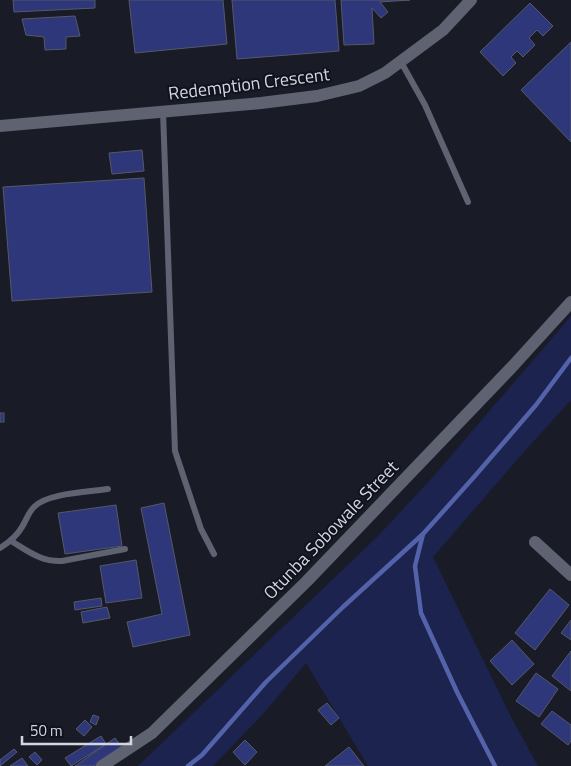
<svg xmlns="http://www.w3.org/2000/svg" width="571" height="766" font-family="'Titillium Web',sans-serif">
<rect width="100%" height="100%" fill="#191c27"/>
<path fill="#1c234f" d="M571,316V400L522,454L433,557L511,717L538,766H368L306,663L263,714L213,766H138L378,536L432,478Z"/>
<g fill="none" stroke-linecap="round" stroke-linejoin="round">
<g stroke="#5463a9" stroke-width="4.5">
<path d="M423,534L415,566L421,613L457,692L495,766"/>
<path d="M188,766L202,755L266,682L343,607L423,534L474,477L536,405L571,358"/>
</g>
</g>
<g fill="#2d3779" stroke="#555967">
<path d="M13,0H95V8L14,12Z"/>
<path d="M129,0H223L227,44L135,53Z"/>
<path d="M232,0H335L339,51L237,59Z"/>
<path d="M341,0H410L380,2L388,12L381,18L372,8L374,44L344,45Z"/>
<path d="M530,3L553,26L543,36L537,30L529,38L535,45L523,57L517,51L511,57L516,63L503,76L480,52Z"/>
<path d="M75,16L80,36L66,37V49L45,50L44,37L26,35L22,19Z"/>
<path d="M571,42V142L521,90Z"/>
<path d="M142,150L144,171L112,174L109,153Z"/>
<path d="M144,178L152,292L12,301L3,187Z"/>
<rect x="0" y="413" width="4" height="9"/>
<path d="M164,503L190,635L133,647L127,622L162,614L141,508Z"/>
<path d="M116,505L122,546L65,554L58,513Z"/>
<path d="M136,560L142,598L106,603L100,566Z"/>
<path d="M550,589L569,605L535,650L515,633Z"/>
<path d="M101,598L102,606L75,610L74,602Z"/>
<path d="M107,607L110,618L83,623L81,612Z"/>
<path d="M571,620V640L561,633Z"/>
<path d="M512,640L534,664L512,685L490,661Z"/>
<path d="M571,651V691L552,676Z"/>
<path d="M536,673L558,689L539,717L516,701Z"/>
<path d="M327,703L339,718L331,725L318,710Z"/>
<path d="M552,711L571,725V741L568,745L541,724Z"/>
<path d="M93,715L99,717L96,725L90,722Z"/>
<path d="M85,720L92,727L84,736L76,729Z"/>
<path d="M101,736L106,744L71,766L65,758Z"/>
<path d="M115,738L122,747L94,766H75Z"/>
<path d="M245,740L257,752L245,765L233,752Z"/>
<path d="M349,747L364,766H325Z"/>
<path d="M14,749L17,752L0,766V760Z"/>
<path d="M35,752L42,760L37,765L29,757Z"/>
<path d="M22,758L28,766H10Z"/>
</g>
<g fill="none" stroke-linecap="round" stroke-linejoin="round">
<g stroke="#5f6371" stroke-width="6">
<path d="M401,62L425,105L468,202"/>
<path d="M163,111L175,451L201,529L214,554"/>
<path d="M11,541C28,551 41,562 62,561L125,549"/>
<path d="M0,548C8,543 17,536 22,527C26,521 28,513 34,507C47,493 89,492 108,489"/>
</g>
<g stroke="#5f6371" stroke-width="12">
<path d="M0,126L261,103L317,96L359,86L385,73L443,30L471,0"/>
<path d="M535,542L571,575"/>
<path d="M102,766L152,733L307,581L511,368L571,302"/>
</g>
</g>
<g text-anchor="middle" stroke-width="4" stroke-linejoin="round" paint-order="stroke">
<g font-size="18" fill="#d4d7df" stroke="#10131e">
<text transform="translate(249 84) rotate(-7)" y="6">Redemption Crescent</text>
<text transform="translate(331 530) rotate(-46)" y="6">Otunba Sobowale Street</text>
</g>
</g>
<path d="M22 736v8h109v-8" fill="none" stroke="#d4d7df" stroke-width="2.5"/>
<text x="30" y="736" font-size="15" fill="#d4d7df" stroke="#10131e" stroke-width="4" paint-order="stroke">50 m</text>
</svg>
